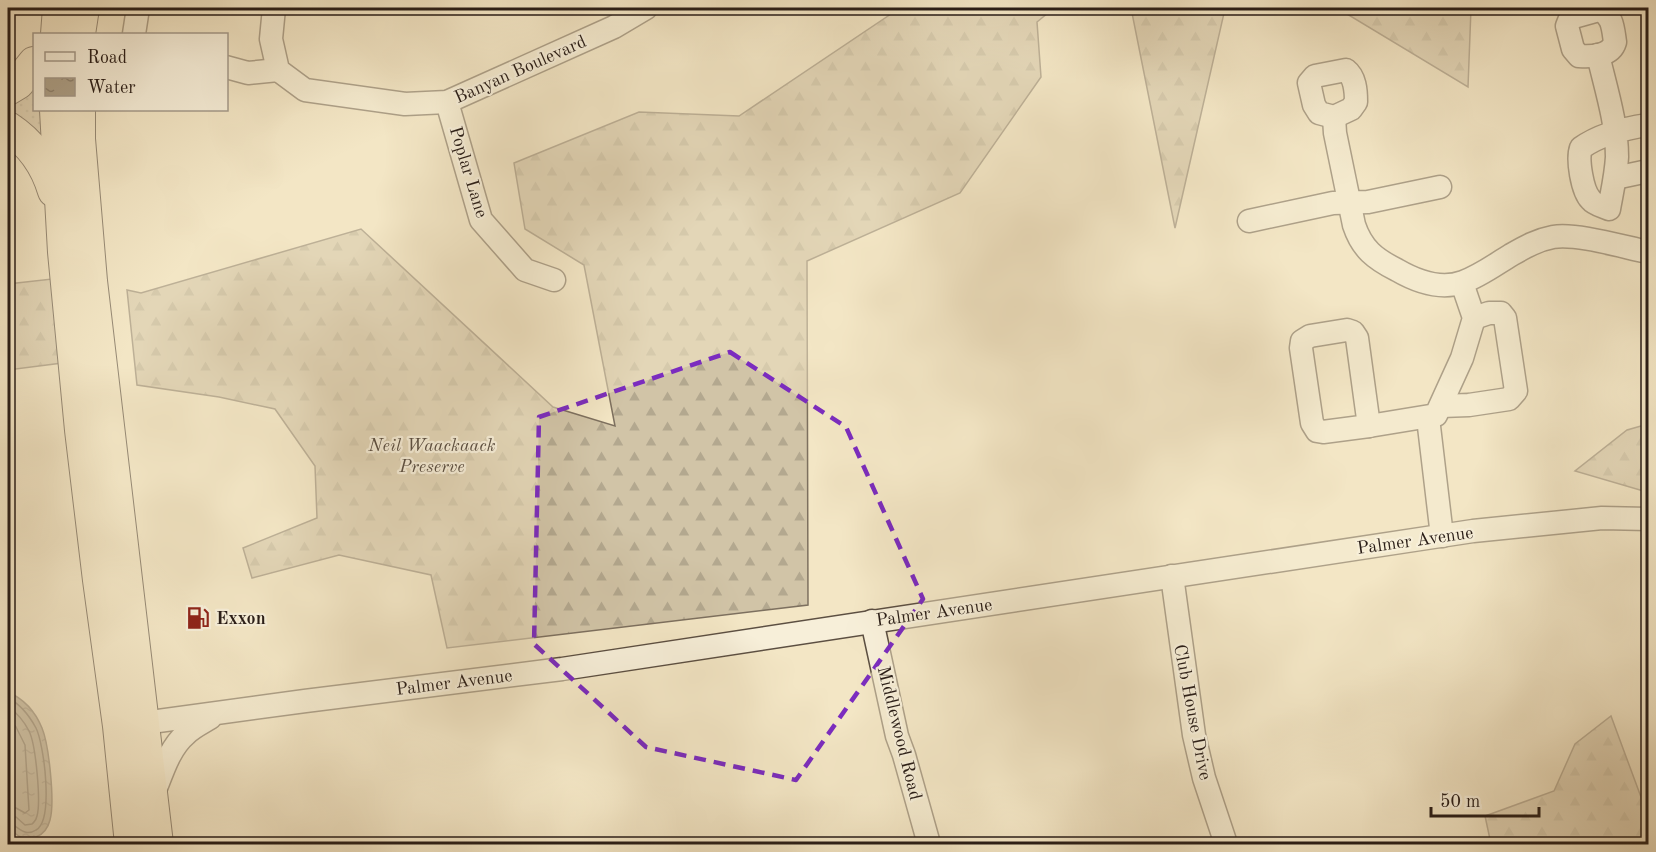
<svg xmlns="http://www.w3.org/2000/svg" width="1656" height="852" font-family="'Old Standard TT',serif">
<defs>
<pattern id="green-dots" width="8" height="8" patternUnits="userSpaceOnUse" patternTransform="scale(1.5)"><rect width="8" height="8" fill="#d1c4a7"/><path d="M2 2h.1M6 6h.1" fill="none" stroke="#b3a88f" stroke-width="1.8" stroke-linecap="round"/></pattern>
<pattern id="forest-firs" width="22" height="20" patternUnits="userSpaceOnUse" patternTransform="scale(1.5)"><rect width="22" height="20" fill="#d1c4a7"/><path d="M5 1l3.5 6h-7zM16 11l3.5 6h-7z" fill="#b3a88f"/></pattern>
<pattern id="water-ripples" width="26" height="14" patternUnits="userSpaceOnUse" patternTransform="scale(1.5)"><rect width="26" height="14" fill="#aea28a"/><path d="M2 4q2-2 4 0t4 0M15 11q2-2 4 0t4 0" fill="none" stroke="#8e8370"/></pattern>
</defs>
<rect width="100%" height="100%" fill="#f3e6c5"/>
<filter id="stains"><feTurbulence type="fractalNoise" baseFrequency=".00333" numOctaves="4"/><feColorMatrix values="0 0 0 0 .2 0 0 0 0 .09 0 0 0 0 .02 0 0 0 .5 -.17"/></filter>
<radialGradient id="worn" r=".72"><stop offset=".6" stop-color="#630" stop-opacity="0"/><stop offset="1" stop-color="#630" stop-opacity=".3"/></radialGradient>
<path fill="url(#green-dots)" stroke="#7d705f" stroke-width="1.5" d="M34,78V110H43L46,150L8,121V97Z"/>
<g fill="url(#forest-firs)" stroke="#7d705f" stroke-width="1.5">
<path d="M900,8H1054L1037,22L1041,77L960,193L807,261L808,605L447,648L431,575L339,555L252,578L243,548L317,518L315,466L275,409L219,397L137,385L127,290L141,293L361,229L553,407L615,426L584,265L525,229L514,163L639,112L739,116Z"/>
<path d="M1131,8H1244L1224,13L1175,228Z"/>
<path d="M1337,8H1471L1468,87Z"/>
<path d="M52,279L62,363L8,370V284Z"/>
<path d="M1648,424V491L1640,490L1575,471L1627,430Z"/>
<path d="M1611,716L1648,816V844H1491L1485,816L1554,791L1575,744Z"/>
</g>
<path fill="url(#water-ripples)" stroke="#796d5c" stroke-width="1.5" d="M8,692C24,699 35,711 42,728C49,745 55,802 50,820C48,828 44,834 36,837C24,842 16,835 8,827Z"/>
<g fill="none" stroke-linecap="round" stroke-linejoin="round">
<g stroke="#6c6050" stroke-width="1.5">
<path d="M8,698C20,704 29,715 36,728C44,744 54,820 36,830C24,838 18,825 8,823"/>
<path d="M8,706C17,713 24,721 29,731C36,745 41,802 37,816C36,821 35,821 32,824L25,825L16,817L8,816"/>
<path d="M8,717L16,727L25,745L29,810L25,813L16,808L8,807"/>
</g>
<g stroke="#5c4f42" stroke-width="25">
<g id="minor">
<path d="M274,8L271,39L278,70L305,90L405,104L447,102L614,27L646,8"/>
<path d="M1599,10C1613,15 1613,29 1615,42C1611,56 1592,57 1579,56L1573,49L1567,26L1569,21L1574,17Z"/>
<path d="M134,34L138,8"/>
<path d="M1598,55C1606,89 1617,123 1617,157C1616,175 1612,192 1609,209C1603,206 1595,205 1591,200C1582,191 1577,159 1581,148C1599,135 1627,128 1648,125"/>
<path d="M226,67L248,73L278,70"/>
<path d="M1346,70C1355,77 1356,90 1356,102L1351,109L1334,117L1319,113L1314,105L1309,83L1315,76Z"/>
<path d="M447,102L481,220L525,270L554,280"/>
<path d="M1334,117L1335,133L1354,225C1362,249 1375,259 1397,270C1416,281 1441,290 1463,282C1480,276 1496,264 1511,255C1525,247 1537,240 1553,237C1577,233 1623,247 1648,252"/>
<path d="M1615,178L1648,171"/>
<path d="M1249,221L1333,203L1368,202L1440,187"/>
<path d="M1347,330L1353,332L1357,338L1369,426L1323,432L1317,431L1312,423L1301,348L1302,341L1310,336Z"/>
<path d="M1441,406L1469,405L1509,399L1516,391L1505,318L1501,313H1489L1474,318"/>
<path d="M1428,418L1442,536"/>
<path d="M1369,426L1436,415L1462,358L1474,318L1462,283"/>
<path d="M1172,576L1194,735L1204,778L1226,844"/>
<path d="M872,621L897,736L904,755L929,844"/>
<path d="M129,725L305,701L562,669L1473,531L1602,518L1648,519"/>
<path d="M152,798C161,777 168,749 186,734C193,727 202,723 210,718"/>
</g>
</g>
<g stroke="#291d17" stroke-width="34">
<g id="highway">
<path d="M57,34L59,8"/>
<path d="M79,34L83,8"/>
<path d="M8,89L18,83L34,63"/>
<path d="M56,110L64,252L81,430L99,580L119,726L131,844"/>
<path d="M79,110V139L91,281L157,844"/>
<path d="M8,128C31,143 46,164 54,191"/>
</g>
</g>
<use href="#minor" stroke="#f7efd9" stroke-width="22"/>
<use href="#highway" stroke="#f3e6c5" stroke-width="32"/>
</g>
<path d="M0 0H1656V852H0ZM730,352L846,427L923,599L796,780L646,747L534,644L539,417Z" fill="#f3e6c5" fill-opacity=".55" fill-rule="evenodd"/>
<path fill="none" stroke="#7b2cbf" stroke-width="4.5" stroke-dasharray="12 8" stroke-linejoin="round" d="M730,352L846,427L923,599L796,780L646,747L534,644L539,417Z"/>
<defs>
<g id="fuel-bare" transform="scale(1.8)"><path d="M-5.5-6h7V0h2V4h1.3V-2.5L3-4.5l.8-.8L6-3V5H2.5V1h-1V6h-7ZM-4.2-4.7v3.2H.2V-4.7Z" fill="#8f2418" stroke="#f7efd9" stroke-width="2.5" paint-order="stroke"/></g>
</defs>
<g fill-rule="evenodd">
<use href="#fuel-bare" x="198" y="618"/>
</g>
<g text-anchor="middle" stroke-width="4.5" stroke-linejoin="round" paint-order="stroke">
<g font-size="18" fill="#291d17" stroke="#f7efd9">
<text transform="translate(520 69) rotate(-24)" y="6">Banyan Boulevard</text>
<text transform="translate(469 172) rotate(73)" y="6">Poplar Lane</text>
<text transform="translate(1415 540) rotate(-8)" y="6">Palmer Avenue</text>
<text transform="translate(934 612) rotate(-8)" y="6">Palmer Avenue</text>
<text transform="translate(454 682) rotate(-7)" y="6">Palmer Avenue</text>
<text transform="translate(1193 712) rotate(79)" y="6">Club House Drive</text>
<text transform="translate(900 733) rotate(76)" y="6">Middlewood Road</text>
</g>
<g font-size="18" font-style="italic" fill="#5b4f42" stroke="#f7efd9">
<text x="432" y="451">Neil Waackaack<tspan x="432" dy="21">Preserve</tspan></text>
</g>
<g font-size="18" font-weight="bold" fill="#291d17" stroke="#f7efd9" text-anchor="start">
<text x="216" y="624">Exxon</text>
</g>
</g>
<rect width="1656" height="852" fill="none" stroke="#f3e6c5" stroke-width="30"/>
<rect x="9" y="9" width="1638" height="834" fill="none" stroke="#291d17" stroke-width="3"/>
<rect x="15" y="15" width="1626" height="822" fill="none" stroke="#291d17" stroke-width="1.5"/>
<rect x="33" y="33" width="195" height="78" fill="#f7efd9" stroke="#a59b8b" stroke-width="1.5"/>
<rect x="45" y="52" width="30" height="9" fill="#f7efd9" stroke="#a59b8b" stroke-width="1.5"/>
<text x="87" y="63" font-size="18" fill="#291d17">Road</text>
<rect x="45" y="78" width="30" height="18" fill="url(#water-ripples)" stroke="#a59b8b" stroke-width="1.5"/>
<text x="87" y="93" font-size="18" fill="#291d17">Water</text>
<path d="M1431 807v9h108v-9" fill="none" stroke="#291d17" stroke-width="3"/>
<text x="1440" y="807" font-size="18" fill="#291d17" stroke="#f7efd9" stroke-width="4.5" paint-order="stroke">50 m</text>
<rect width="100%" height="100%" filter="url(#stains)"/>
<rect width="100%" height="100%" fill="url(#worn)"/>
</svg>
